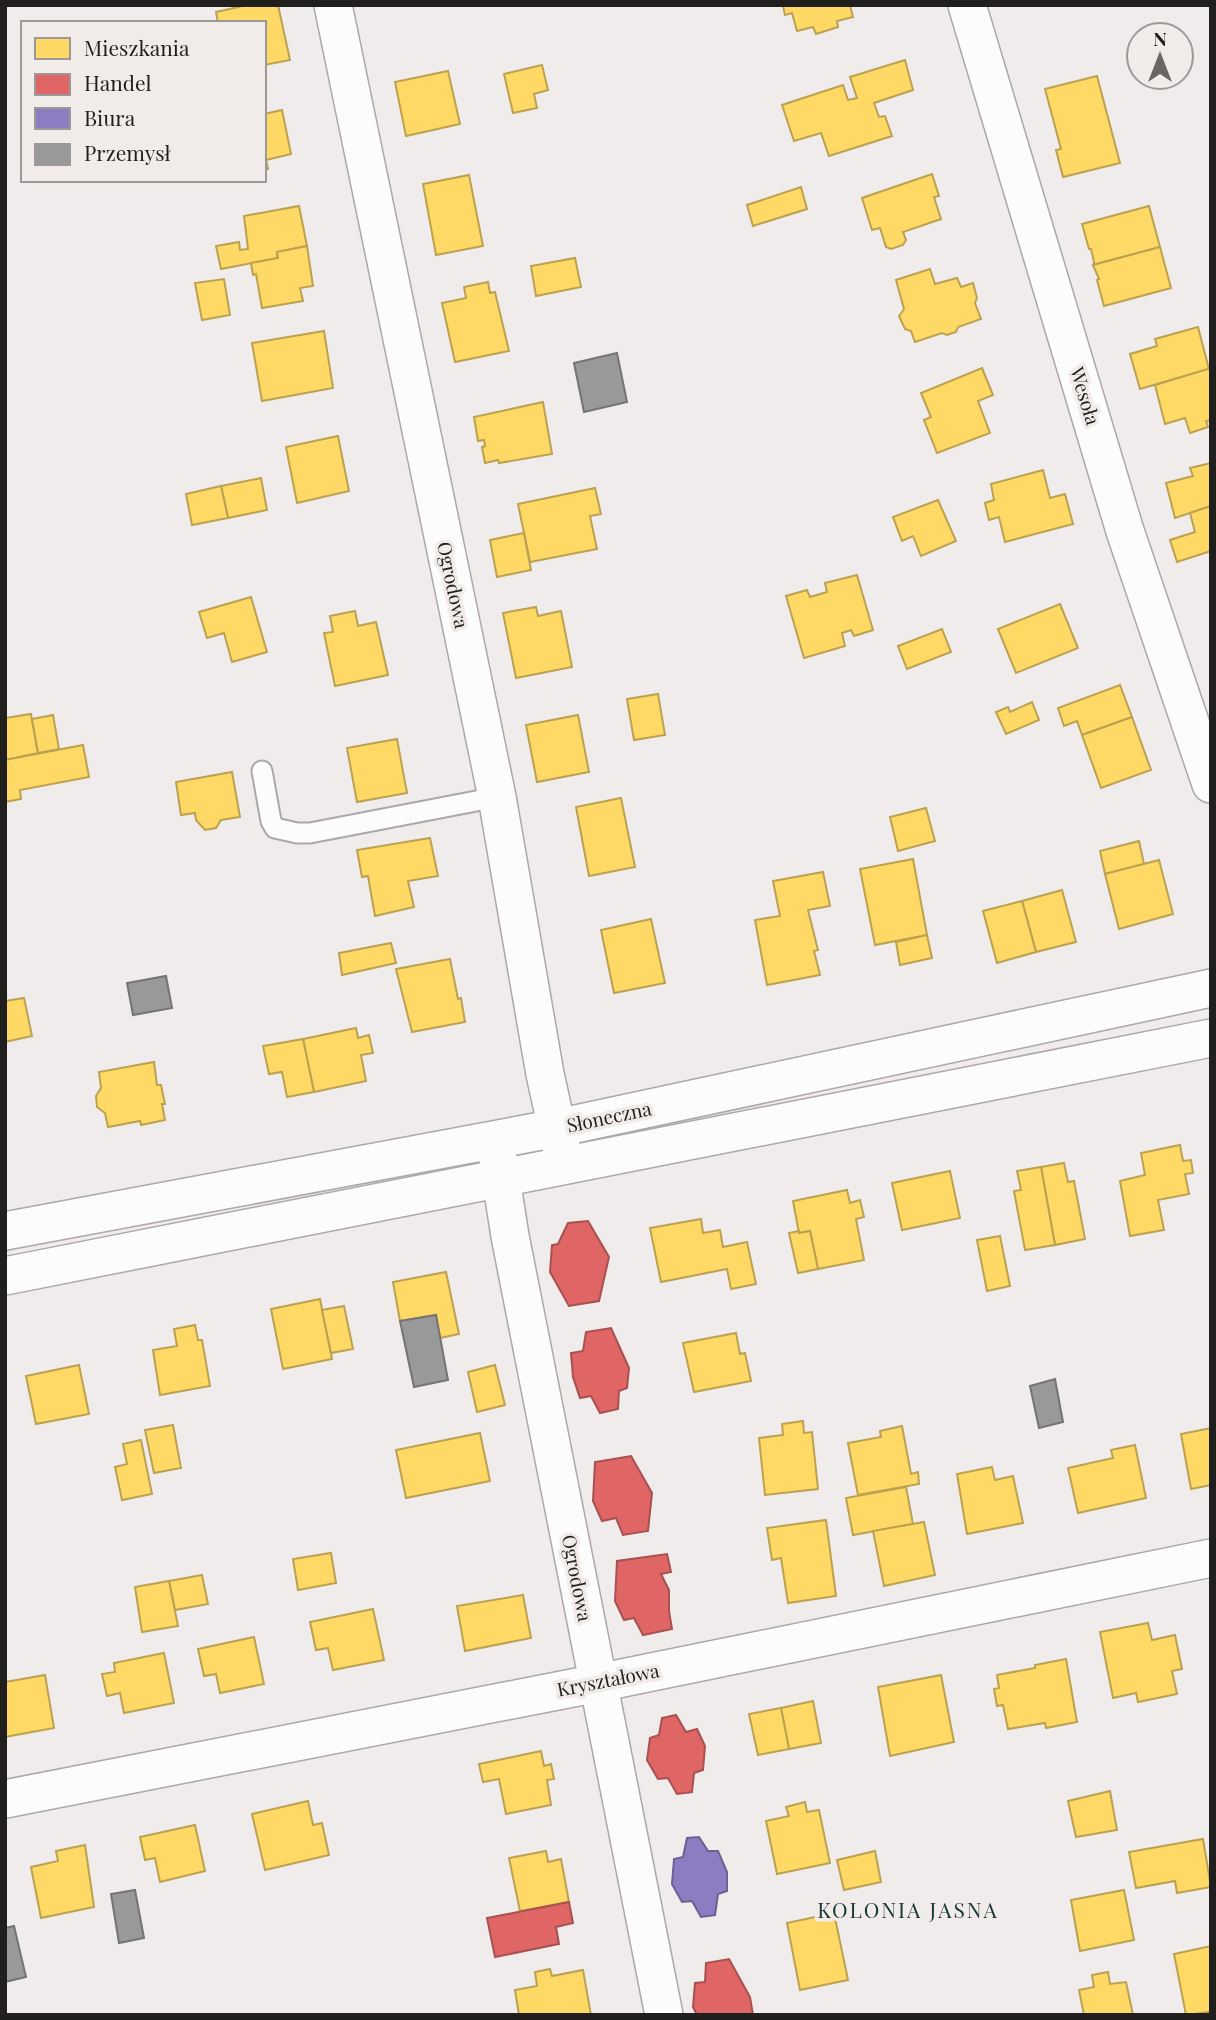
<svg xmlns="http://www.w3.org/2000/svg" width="1216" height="2020" font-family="'Playfair Display',serif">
<rect width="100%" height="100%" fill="#efeceb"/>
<g fill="#ffd966" stroke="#bca150" stroke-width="2">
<path d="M247,5H278L290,60L264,65V23H218L216,12Z"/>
<path d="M776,5H850L853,17L837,21L838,27L816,34L813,27L797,31L792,13L785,15L783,6Z"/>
<path d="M905,60L913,90L874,103L879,117L885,116L892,136L829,156L821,133L794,141L782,105L843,85L848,100L857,98L850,77Z"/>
<path d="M542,65L548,90L534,94L537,108L513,113L504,74Z"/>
<path d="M448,71L460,124L406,136L395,82Z"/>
<path d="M1097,76L1120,163L1063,177L1056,150L1061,149L1045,89Z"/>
<path d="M282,110L291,154L266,160L268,169L264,170V114Z"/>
<path d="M932,174L939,196L934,197L941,219L903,232L906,240L903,245L891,249L886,247L880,228L872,230L862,198Z"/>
<path d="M469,175L483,246L436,255L423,184Z"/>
<path d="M801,187L807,209L753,226L747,205Z"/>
<path d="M299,206L307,246L277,252L278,258L221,269L216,246L239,242L240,250L248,249L244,216Z"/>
<path d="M1149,206L1160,247L1093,265L1094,262L1091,249H1089L1082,224Z"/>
<path d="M307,246L313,286L300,288L303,301L262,308L256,274L253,275L251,263L278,258L277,252Z"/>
<path d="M1160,247L1171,288L1104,306L1097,280L1099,279L1093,265Z"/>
<path d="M575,258L581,287L536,296L531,266Z"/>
<path d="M930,269L935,284L957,278L961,287L973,283L977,298L975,303L981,319L958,327L956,332L947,335L942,333L915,342L911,331L905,329L899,316L904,309L896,280Z"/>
<path d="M224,279L230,315L202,320L195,283Z"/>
<path d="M488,282L490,293L495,292L509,351L455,362L442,303L466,298L464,287Z"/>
<path d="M1198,327L1209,369L1140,389L1130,354L1157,346L1155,339Z"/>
<path d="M324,331L333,388L262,401L252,343Z"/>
<path d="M982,368L993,395L978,401L990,433L937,453L924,420L931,417L921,393Z"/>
<path d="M1211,368V420L1206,421L1208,427L1190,433L1185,418L1165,424L1155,385Z"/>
<path d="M543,402L552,454L499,463L498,460L485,463L482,447L485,446L484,440L478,441L474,417Z"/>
<path d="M338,436L349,491L297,503L286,447Z"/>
<path d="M1211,463V506L1175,518L1166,483L1193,476L1190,468Z"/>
<path d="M1043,470L1050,498L1065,494L1073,524L1005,542L999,517L989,520L985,503L994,500L991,484Z"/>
<path d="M261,478L267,510L228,518L221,486Z"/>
<path d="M221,486L228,518L192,525L186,494Z"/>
<path d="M595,488L601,514L590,516L597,549L530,562L518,504Z"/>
<path d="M938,500L956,541L921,556L913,536L902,541L893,517Z"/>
<path d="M1211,506V551L1177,562L1170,540L1195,532L1190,513Z"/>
<path d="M524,533L531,570L497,577L490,540Z"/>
<path d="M857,575L873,630L854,636L851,630L842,633L845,646L804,658L786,596L807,590L810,597L827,592L825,583Z"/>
<path d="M251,597L267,652L232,662L224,633L207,638L199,612Z"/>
<path d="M1060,604L1078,648L1016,673L998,629Z"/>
<path d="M536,607L538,616L561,611L572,667L516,678L503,613Z"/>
<path d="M355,611L358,626L376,622L388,675L335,686L324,633L333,632L330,616Z"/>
<path d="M942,629L951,652L907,669L898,646Z"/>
<path d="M1120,685L1132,717L1082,735L1077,721L1064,726L1058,708Z"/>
<path d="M658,694L665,735L634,740L627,699Z"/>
<path d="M1032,702L1039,720L1006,734L996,712L1008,707L1010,712Z"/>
<path d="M31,714L38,753L5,760V718Z"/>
<path d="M53,715L59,749L38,753L32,719Z"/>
<path d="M578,715L589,772L537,782L526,725Z"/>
<path d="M1132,717L1151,770L1101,788L1082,735Z"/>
<path d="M397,739L407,793L357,802L347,748Z"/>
<path d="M83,745L89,777L20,790L21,799L5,802V760Z"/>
<path d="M232,772L240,817L221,820L216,828L205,830L196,820L195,813L181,815L176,782Z"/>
<path d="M621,798L635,867L589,876L576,807Z"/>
<path d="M926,808L935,841L898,851L890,817Z"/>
<path d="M430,838L438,876L408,881L414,907L375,916L368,876L362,877L357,850Z"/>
<path d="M1139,841L1144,864L1105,874L1100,851Z"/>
<path d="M913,859L927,935L875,945L860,869Z"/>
<path d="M1159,860L1173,914L1119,929L1105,874Z"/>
<path d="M823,872L830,906L808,910L818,950L814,951L820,975L767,985L755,920L780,916L773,881Z"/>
<path d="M1062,890L1076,942L1036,952L1022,901Z"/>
<path d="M1022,901L1036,952L997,963L983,911Z"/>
<path d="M651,919L665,983L614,993L601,930Z"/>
<path d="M927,935L932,958L900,965L896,942Z"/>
<path d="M391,943L396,963L342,975L339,953Z"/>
<path d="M450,959L458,999L461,998L465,1022L412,1032L396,969Z"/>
<path d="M24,998L32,1036L5,1042V1001Z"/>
<path d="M356,1028L358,1038L369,1035L373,1053L361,1055L366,1081L314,1092L303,1039Z"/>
<path d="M303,1039L314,1092L287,1097L282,1072L269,1074L263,1046Z"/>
<path d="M154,1062L157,1085H161L165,1104H162L165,1120L141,1125L140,1121L108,1127L105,1113L97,1107L96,1096L101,1088L99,1072Z"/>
<path d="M1180,1145L1183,1161L1191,1160L1193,1173L1185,1174L1189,1194L1158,1200L1164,1230L1130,1236L1120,1181L1145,1175L1141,1153Z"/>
<path d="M1064,1163L1068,1182L1074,1181L1085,1239L1055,1245L1041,1167Z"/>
<path d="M1041,1167L1055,1245L1025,1250L1014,1191L1021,1190L1017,1171Z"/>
<path d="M950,1171L960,1218L902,1230L892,1183Z"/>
<path d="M847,1190L850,1203L860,1200L864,1217L856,1219L864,1260L818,1269L810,1231L799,1233L793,1201Z"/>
<path d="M701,1219L703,1233L720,1230L723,1247L747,1242L756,1284L731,1289L727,1269L661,1282L650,1228Z"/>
<path d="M799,1231V1233L810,1231L818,1269L798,1273L789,1233Z"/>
<path d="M1000,1236L1010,1286L987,1291L977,1240Z"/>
<path d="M446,1272L459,1334L440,1338L436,1315L400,1321L393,1282Z"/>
<path d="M320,1299L332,1359L283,1369L271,1309Z"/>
<path d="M344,1306L353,1349L331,1353L322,1310Z"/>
<path d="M195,1325L198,1340H202L210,1386L160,1395L153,1350L177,1346L174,1329Z"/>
<path d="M736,1333L740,1354L745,1353L751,1381L694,1392L683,1343Z"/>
<path d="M79,1365L89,1414L36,1424L26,1376Z"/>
<path d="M495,1365L505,1405L477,1412L468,1372Z"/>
<path d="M803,1421L804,1433L812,1432L818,1489L765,1495L759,1438L783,1435L782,1424Z"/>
<path d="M173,1425L181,1468L154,1473L145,1430Z"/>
<path d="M902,1426L911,1474L918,1472L919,1484L858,1495L848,1443L881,1437L880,1431Z"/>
<path d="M1211,1428V1485L1191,1489L1181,1434Z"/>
<path d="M480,1433L490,1481L406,1498L396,1450Z"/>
<path d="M141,1440L152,1494L122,1500L115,1467L127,1464L123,1444Z"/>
<path d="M1135,1445L1146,1498L1078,1513L1068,1468L1113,1458L1111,1450Z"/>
<path d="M992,1467L995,1480L1013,1476L1023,1523L967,1534L957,1474Z"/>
<path d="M906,1487L913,1524L853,1535L846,1498Z"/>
<path d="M826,1520L836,1596L788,1603L781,1558L772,1560L767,1528Z"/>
<path d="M924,1522L935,1575L884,1586L873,1531Z"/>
<path d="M331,1553L336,1583L298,1590L293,1559Z"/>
<path d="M202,1575L208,1604L175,1610L169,1581Z"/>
<path d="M169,1581L178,1626L142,1632L135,1587Z"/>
<path d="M523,1595L531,1638L465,1651L457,1606Z"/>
<path d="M373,1609L384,1660L333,1670L328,1648L316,1650L310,1622Z"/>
<path d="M1148,1623L1152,1640L1175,1635L1182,1669L1172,1671L1177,1694L1138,1702L1136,1693L1113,1698L1100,1632Z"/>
<path d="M254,1637L264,1684L220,1693L216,1674L204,1676L198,1649Z"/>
<path d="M164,1653L174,1703L124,1713L120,1693L107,1696L102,1674L115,1672L114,1663Z"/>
<path d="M1066,1659L1077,1722L1046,1728L1045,1723L1008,1729L1003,1705L997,1706L994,1689L999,1688L997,1675L1035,1668V1665Z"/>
<path d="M45,1675L54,1728L5,1737V1682Z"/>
<path d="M941,1675L954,1742L890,1756L878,1687Z"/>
<path d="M813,1701L821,1743L789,1749L781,1708Z"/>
<path d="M781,1708L789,1749L758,1755L749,1714Z"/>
<path d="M541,1751L544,1766L551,1764L554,1779L547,1780L551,1805L506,1814L499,1779L483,1782L479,1764Z"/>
<path d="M1110,1791L1117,1830L1076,1837L1068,1801Z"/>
<path d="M308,1801L313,1825L322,1823L329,1855L265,1870L252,1814Z"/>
<path d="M805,1802L807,1812L819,1810L830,1863L777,1874L766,1821L789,1816L786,1807Z"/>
<path d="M195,1825L205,1871L160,1882L155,1858L145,1860L140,1837Z"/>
<path d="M1203,1839L1211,1887L1177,1893L1175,1881L1136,1888L1129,1852Z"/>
<path d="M85,1845L94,1907L41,1918L31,1867L58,1861L56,1851Z"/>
<path d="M546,1851L548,1862L561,1859L569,1902L520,1911L509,1858Z"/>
<path d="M875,1851L881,1882L844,1890L837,1860Z"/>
<path d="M1124,1890L1134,1940L1080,1951L1071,1900Z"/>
<path d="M834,1913L848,1980L800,1990L787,1923Z"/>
<path d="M1211,1946V2009L1209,2012L1186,2015L1174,1954Z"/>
<path d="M550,1969L552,1976L583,1970L591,2015H519L515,1990L537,1986L535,1972Z"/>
<path d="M1108,1972L1110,1984L1126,1982L1133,2015H1084L1079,1990L1094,1987L1092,1975Z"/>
</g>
<g fill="#e06666" stroke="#a75150" stroke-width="2">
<path d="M588,1221L609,1257L599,1301L569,1306L550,1272L552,1245L558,1244L568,1223Z"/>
<path d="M611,1328L629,1368L627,1388L619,1391L618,1409L600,1413L591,1396L580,1398L573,1377L571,1353L583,1351L586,1332Z"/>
<path d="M631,1456L652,1493L648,1531L623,1535L616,1518L602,1521L593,1501L595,1462Z"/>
<path d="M667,1554L671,1572L661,1574L669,1590V1611L672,1629L643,1635L634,1618L624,1620L615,1601L617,1561Z"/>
<path d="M676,1715L686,1732L697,1729L705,1746L703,1770L694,1773L692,1792L677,1794L668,1778L658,1779L647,1760L650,1738L659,1735L662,1718Z"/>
<path d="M569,1902L573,1923L556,1927L559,1944L495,1957L487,1918Z"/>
<path d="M729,1959L750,1997L753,2015H697L693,2007L695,1983L705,1982L706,1963Z"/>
</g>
<path fill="#8e7cc3" stroke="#6d6092" stroke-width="2" d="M699,1837L708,1851H718L727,1872V1891L718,1894L715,1915L701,1917L692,1901L682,1902L672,1884L674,1859L683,1857L687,1838Z"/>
<g fill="#999" stroke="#757474" stroke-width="2">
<path d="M617,353L627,402L584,412L574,363Z"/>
<path d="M166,976L172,1008L133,1015L127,983Z"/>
<path d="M436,1315L448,1380L414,1387L400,1321Z"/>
<path d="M1055,1379L1063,1422L1039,1428L1030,1386Z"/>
<path d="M135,1890L144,1938L119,1943L111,1894Z"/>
<path d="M14,1926L26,1977L5,1982V1928Z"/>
</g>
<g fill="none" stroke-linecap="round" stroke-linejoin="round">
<g stroke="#aba8a7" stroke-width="23">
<path id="lane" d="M262,771L271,821L275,828L297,833H310L497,797"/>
</g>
<g stroke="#aba8a7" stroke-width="40">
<g id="street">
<path d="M333,5L497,797L545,1074L562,1151"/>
<path d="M967,5L1125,531L1211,784"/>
<path d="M497,1153L510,1236L664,2015"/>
<path d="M5,1231L557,1128L1211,988"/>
<path d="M5,1276L1211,1038"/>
<path d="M5,1799L598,1683L1211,1558"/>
</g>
</g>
<use href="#lane" stroke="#fdfcfc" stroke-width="19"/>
<use href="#street" stroke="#fdfcfc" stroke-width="37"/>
</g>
<g text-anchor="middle" stroke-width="7" stroke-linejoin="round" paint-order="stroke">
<g font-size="19" fill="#211f1e" stroke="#f1ebe9">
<text transform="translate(1085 396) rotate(73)" y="7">Wesoła</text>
<text transform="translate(453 585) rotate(78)" y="7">Ogrodowa</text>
<text transform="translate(609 1117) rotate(-12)" y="7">Słoneczna</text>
<text transform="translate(577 1578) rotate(79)" y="7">Ogrodowa</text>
<text transform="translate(608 1680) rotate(-11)" y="7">Kryształowa</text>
</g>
<g font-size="21" letter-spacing="2" fill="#153837" stroke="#f1ebe9">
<text x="908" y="1918">KOLONIA JASNA</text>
</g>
</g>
<rect width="1216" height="2020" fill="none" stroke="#211f1e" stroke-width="14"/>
<rect x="21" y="21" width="245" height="161" fill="#f1ebe9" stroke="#9e9998" stroke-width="2"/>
<rect x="35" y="38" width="35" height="21" fill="#ffd966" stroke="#9e9998" stroke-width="2"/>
<text x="84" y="56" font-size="21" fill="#211f1e">Mieszkania</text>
<rect x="35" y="74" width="35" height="21" fill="#e06666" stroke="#9e9998" stroke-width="2"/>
<text x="84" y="91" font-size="21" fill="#211f1e">Handel</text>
<rect x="35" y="108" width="35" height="21" fill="#8e7cc3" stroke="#9e9998" stroke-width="2"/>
<text x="84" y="126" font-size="21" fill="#211f1e">Biura</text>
<rect x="35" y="144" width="35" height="21" fill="#999999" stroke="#9e9998" stroke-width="2"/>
<text x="84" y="161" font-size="21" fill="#211f1e">Przemysł</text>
<g transform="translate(1160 56)"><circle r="33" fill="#f1ebe9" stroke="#9e9998" stroke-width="2"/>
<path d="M0-5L12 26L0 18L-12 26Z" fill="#696766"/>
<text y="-10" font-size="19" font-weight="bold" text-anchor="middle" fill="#211f1e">N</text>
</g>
</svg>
